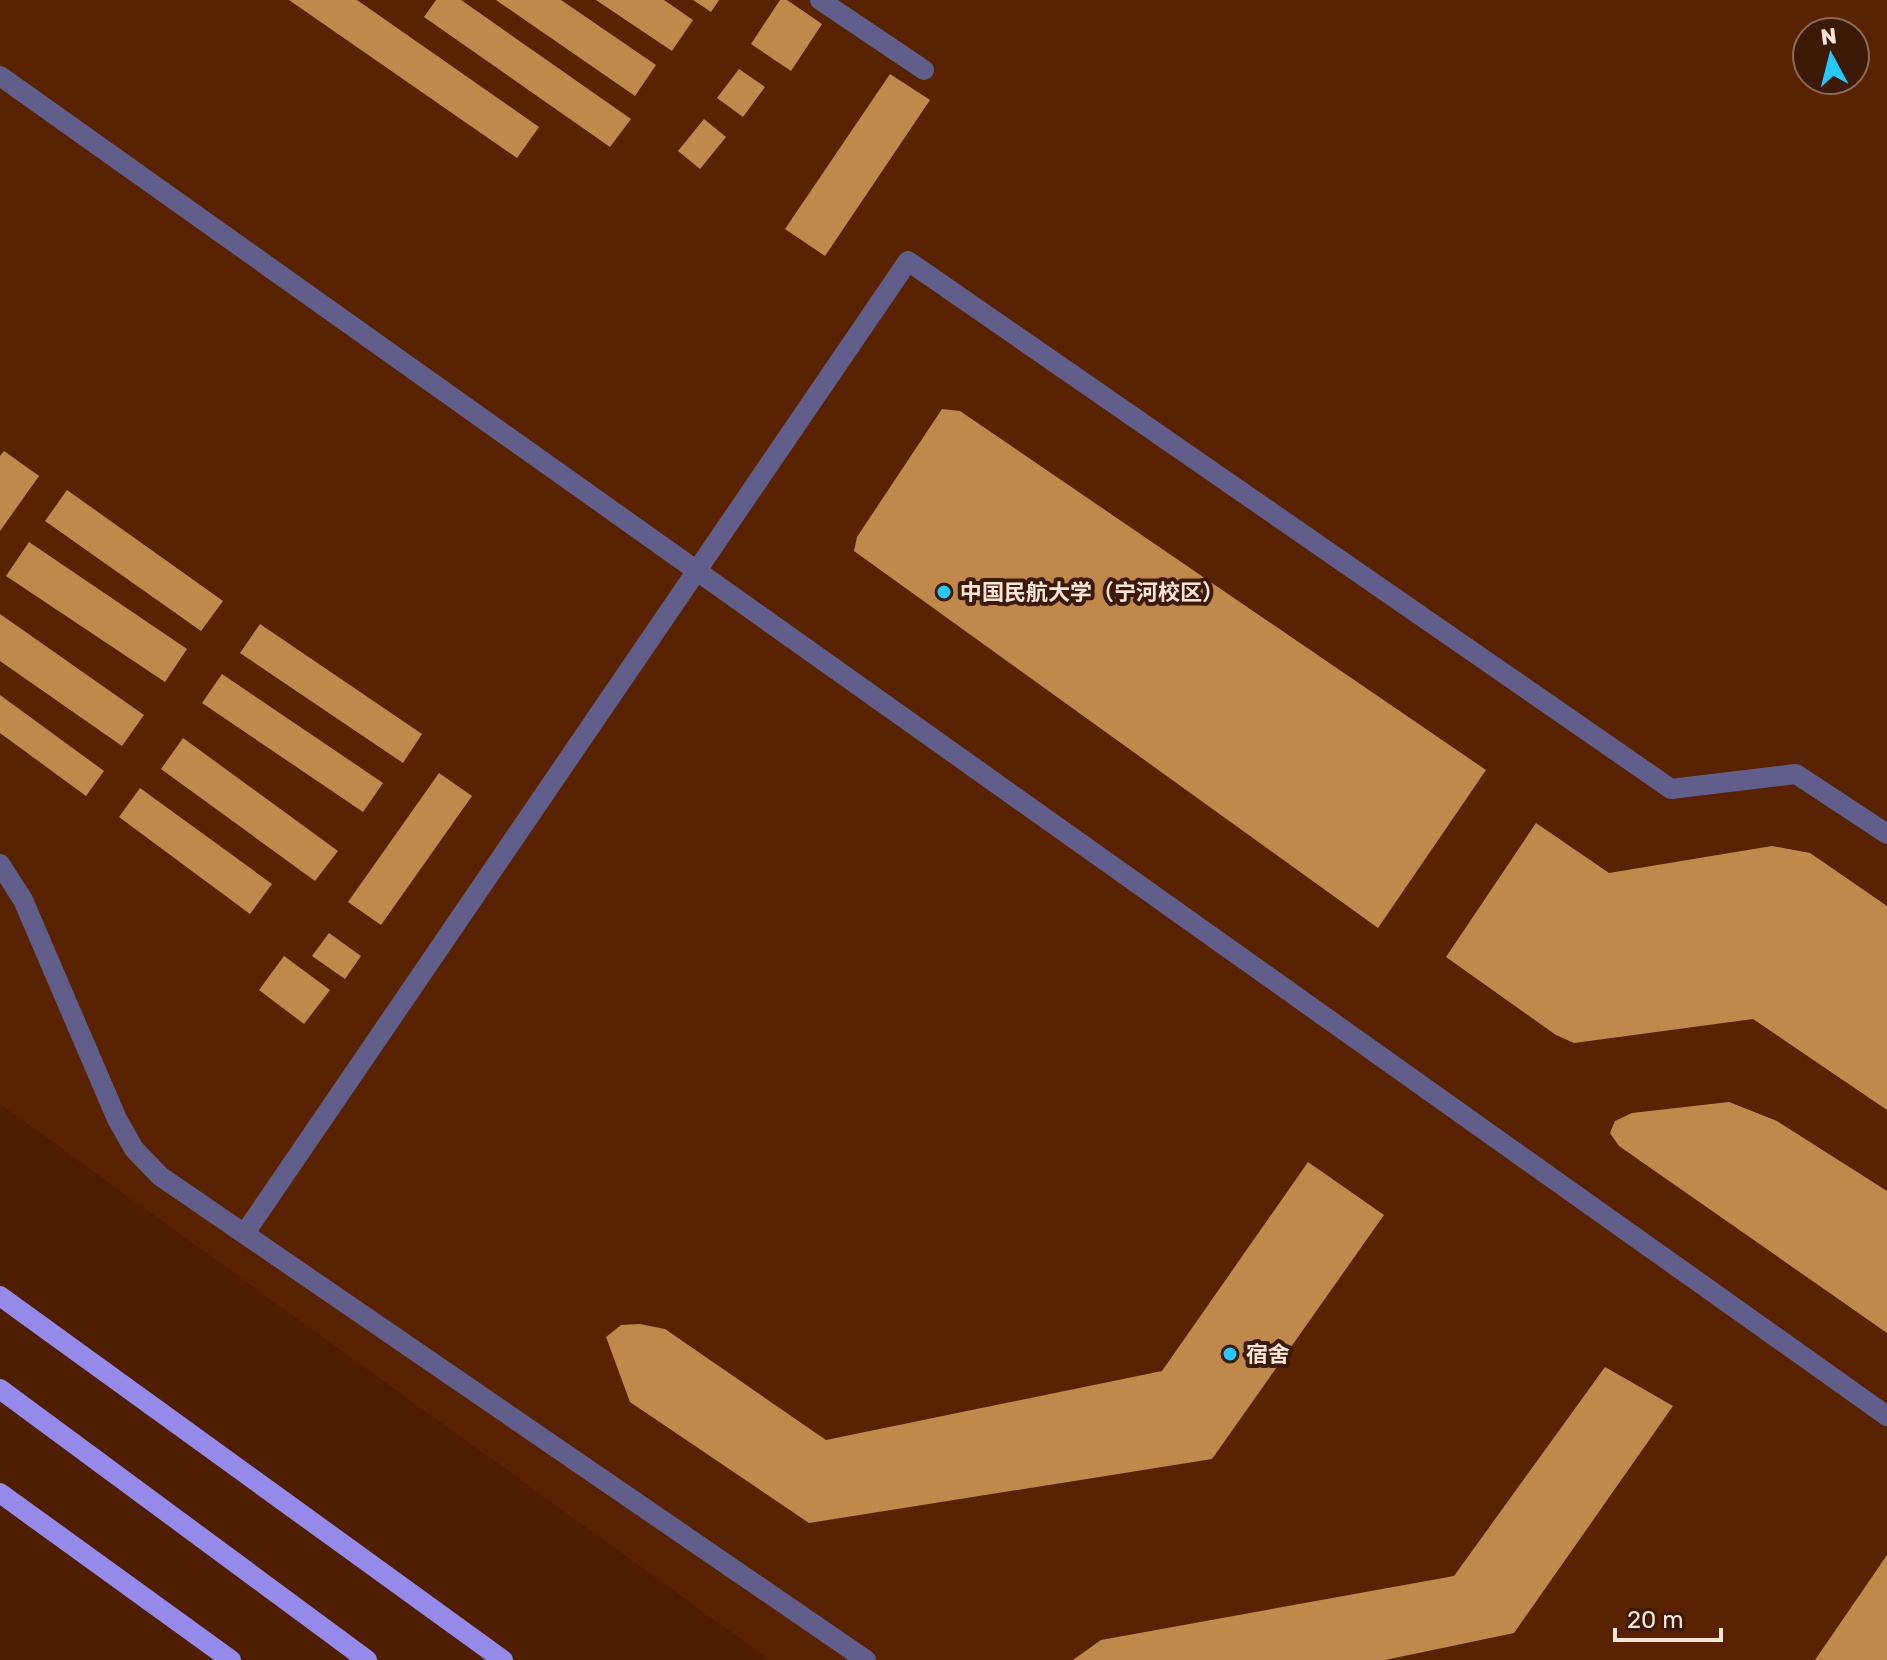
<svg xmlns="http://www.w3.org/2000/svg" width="1887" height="1660" font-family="Rubik,'Noto Sans SC',sans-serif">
<rect width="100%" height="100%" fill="#4f1e01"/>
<path fill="#592301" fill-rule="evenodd" d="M0,0H1887V1660H770L0,1104ZM1807,32H1855V80H1807Z"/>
<g fill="#c0894c">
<path d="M289,0H357L539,127L517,158Z"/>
<path d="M436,0H461L631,119L610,147L424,17Z"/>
<path d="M496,0H561L656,65L635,96Z"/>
<path d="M596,0H664L693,20L672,51Z"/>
<path d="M693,0H719L711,12Z"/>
<path d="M780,0H787L822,24L791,71L751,44Z"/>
<path d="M739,69L765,87L743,117L717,98Z"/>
<path d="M890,74L930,100L825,256L785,229Z"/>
<path d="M704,119L726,137L700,169L678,151Z"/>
<path d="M942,409L960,411L1486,770L1378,928L854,551L857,537Z"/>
<path d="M4,451L39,476L0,531V456Z"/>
<path d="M67,490L223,601L201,631L45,521Z"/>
<path d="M29,542L187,649L165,682L6,576Z"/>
<path d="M0,614L144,715L122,746L0,661Z"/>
<path d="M260,624L422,734L403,763L240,653Z"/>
<path d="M222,674L383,783L363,812L202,703Z"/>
<path d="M0,695L104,771L86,796L0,733Z"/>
<path d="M183,738L338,851L315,881L161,769Z"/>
<path d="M439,773L472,796L381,925L348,902Z"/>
<path d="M140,788L272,884L250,914L119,817Z"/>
<path d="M1536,823L1609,873L1772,846L1810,853L1887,906V1110L1753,1019L1574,1043L1556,1035L1446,957Z"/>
<path d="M329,933L361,956L345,979L312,956Z"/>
<path d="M284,956L330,990L304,1024L259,990Z"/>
<path d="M1729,1102L1777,1121L1887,1191V1333L1619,1146L1610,1133L1615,1121L1632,1113Z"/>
<path d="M1308,1162L1384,1215L1212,1459L809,1523L630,1402L606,1337L621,1325L640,1324L665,1329L826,1440L1162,1371Z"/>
<path d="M1605,1367L1673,1406L1514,1633L1385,1660H1073L1101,1640L1454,1576Z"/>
<path d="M1887,1555V1660H1815Z"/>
</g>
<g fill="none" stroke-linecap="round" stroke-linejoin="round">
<g stroke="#625e8c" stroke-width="20">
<path d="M820,0L924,70"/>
<path d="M0,76L1887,1416"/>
<path d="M0,864L23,900L117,1119L134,1149L160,1176L866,1660"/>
<path d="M245,1233L908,261L1671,789L1796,774L1887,834"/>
</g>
<g stroke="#958ae9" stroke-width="20">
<path d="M0,1296L503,1660"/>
<path d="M0,1389L367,1660"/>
<path d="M0,1493L231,1660"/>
</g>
</g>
<g fill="#27c8fe" stroke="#3c1a07" stroke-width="3">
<circle cx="944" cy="592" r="8"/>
<circle cx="1230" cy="1354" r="8"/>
</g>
<g text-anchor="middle" stroke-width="8" stroke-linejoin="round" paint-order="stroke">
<g font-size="22" font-weight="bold" fill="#fce4d9" stroke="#3c1a07" text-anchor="start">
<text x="960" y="600">中国民航大学（宁河校区）</text>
<text x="1246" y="1362">宿舍</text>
</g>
</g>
<g transform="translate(1831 56) rotate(353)"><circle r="38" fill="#3c1a07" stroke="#896b5b" stroke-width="2"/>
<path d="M0-6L14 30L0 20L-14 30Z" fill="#27c8fe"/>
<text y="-12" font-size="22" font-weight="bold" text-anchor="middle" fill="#fce4d9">N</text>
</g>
<path d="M1615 1628v12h106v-12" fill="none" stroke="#fce4d9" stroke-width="4"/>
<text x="1627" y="1628" font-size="24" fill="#fce4d9" stroke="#3c1a07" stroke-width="6" paint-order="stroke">20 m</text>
</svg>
